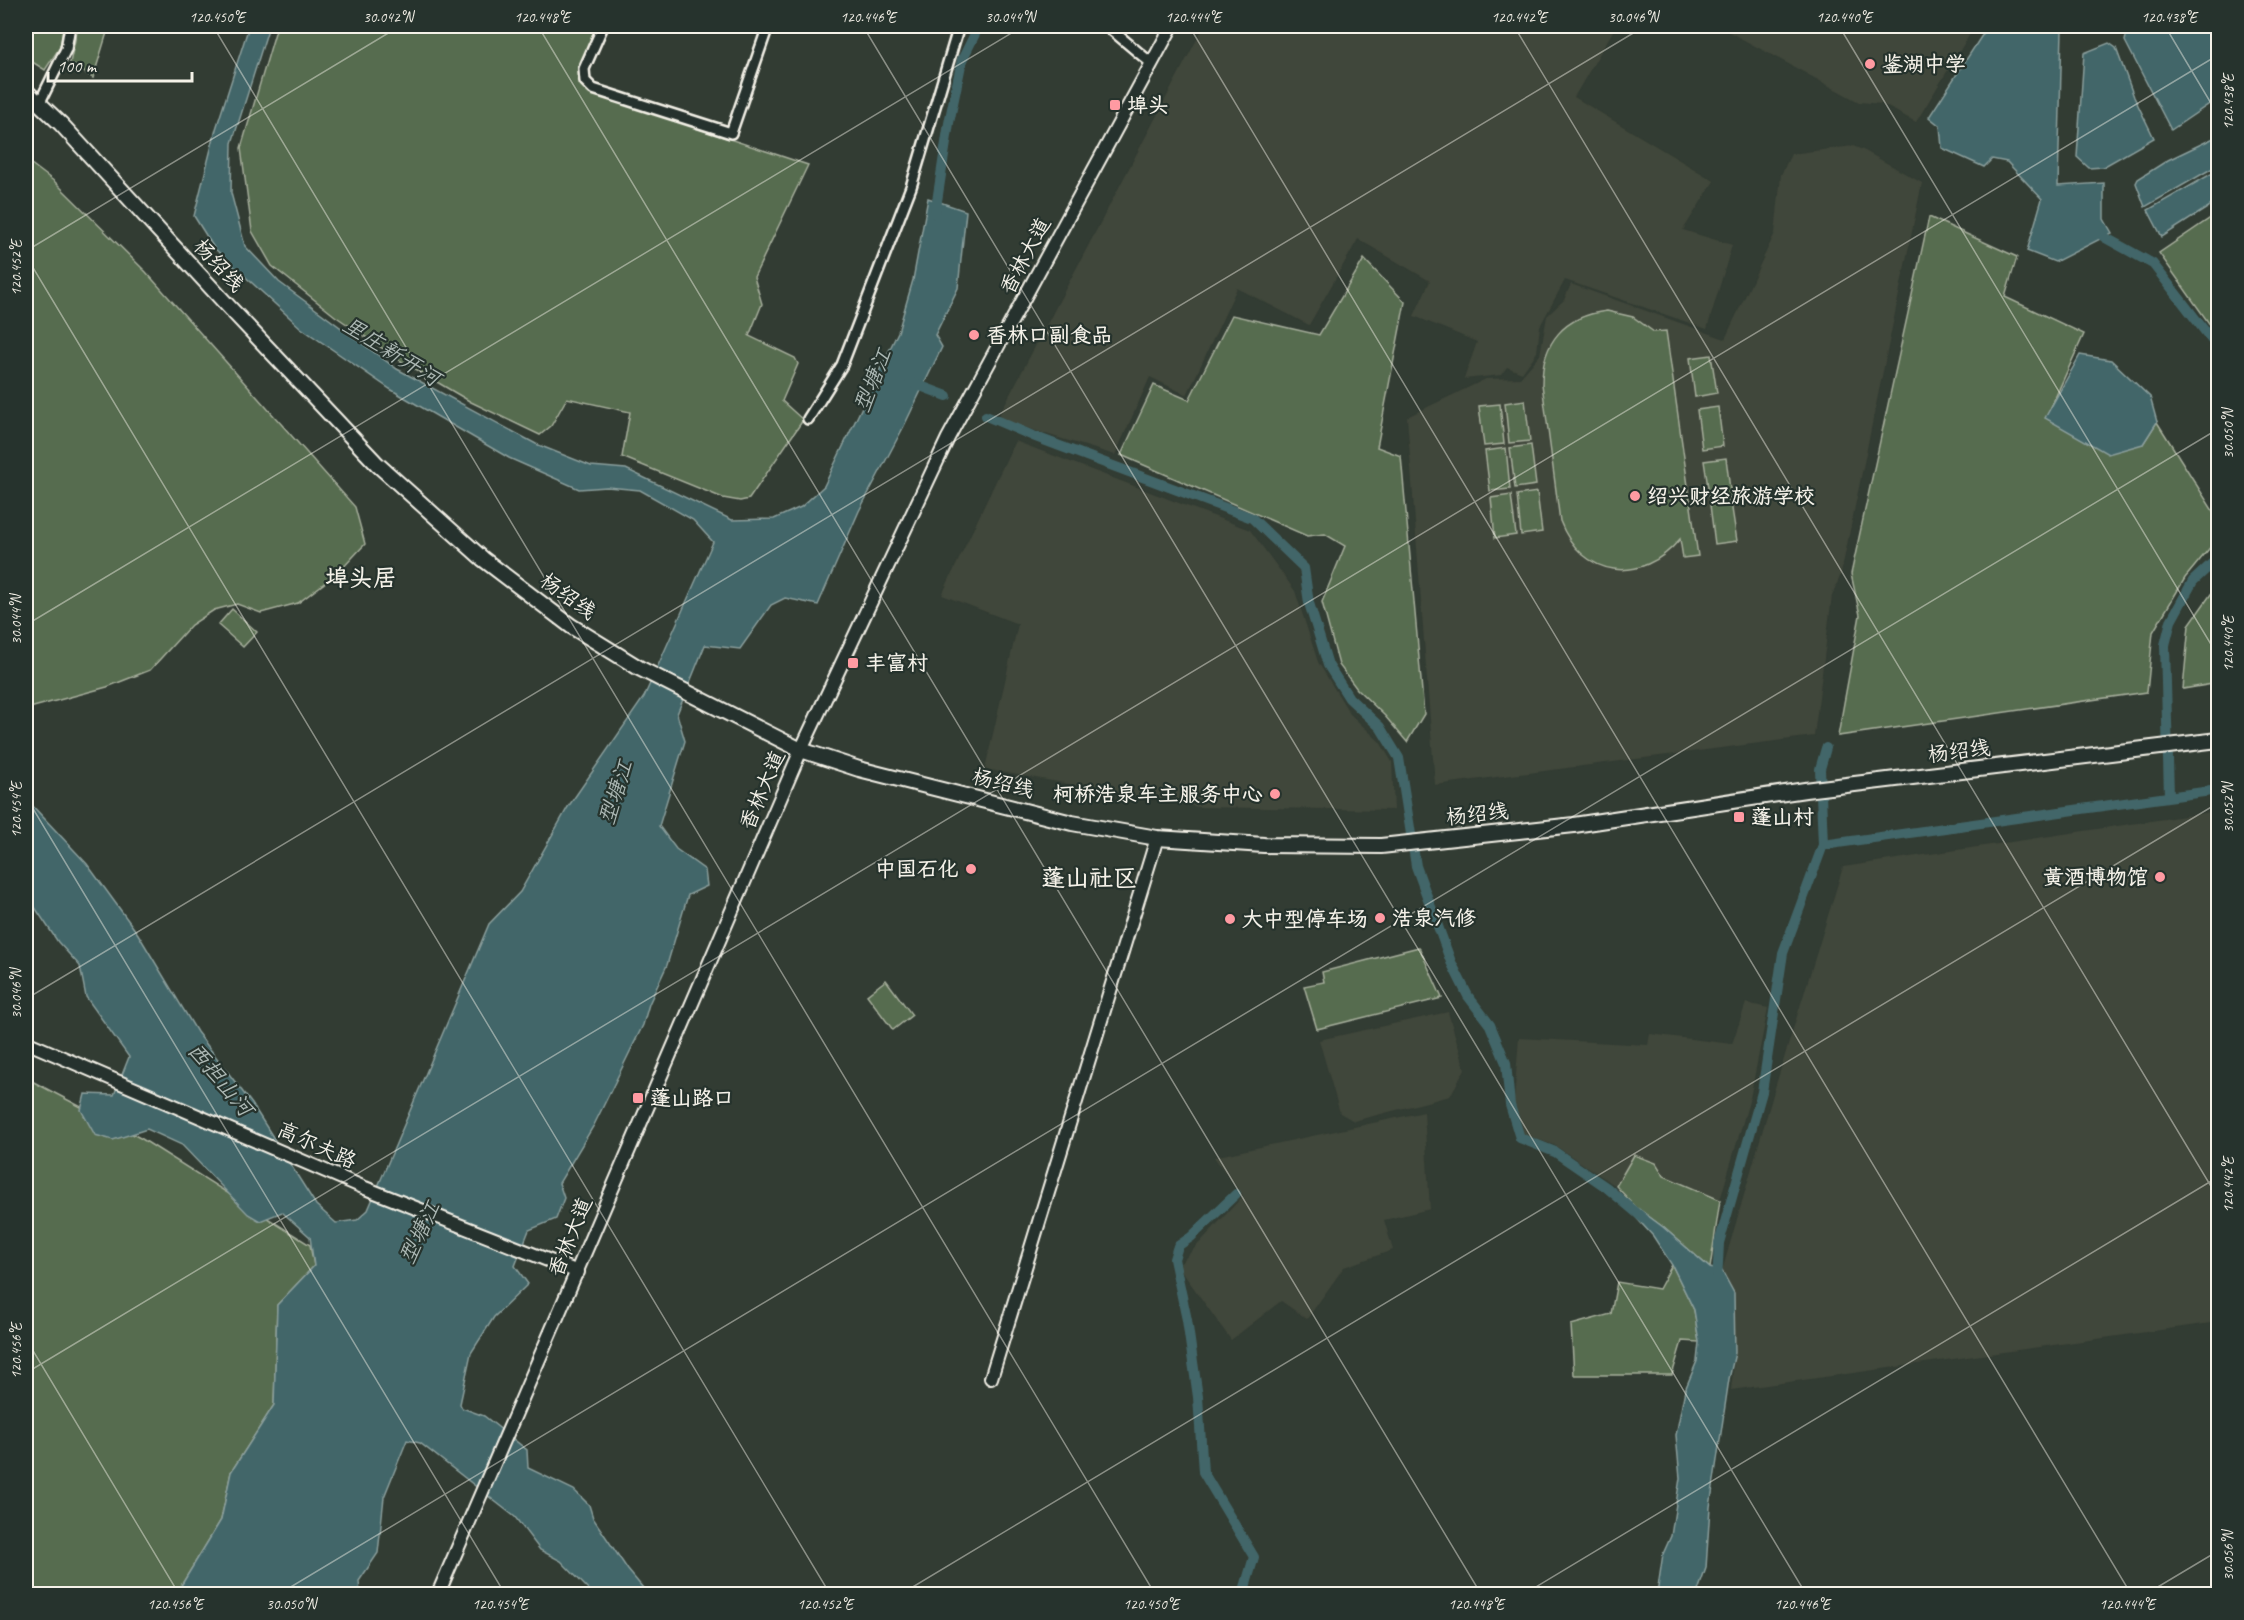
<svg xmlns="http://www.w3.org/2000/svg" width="2244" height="1620" font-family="Caveat,'LXGW WenKai TC',sans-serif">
<rect width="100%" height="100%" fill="#323c33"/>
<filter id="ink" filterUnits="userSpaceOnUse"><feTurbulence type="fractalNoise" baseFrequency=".0167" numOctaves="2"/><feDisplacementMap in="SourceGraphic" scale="12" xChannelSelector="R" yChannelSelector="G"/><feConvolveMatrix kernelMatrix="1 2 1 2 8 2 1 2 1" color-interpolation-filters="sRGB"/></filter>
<g filter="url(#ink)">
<g fill="#40463a">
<path d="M1204,26H1616L1574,97L1714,181L1683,230L1732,245L1707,329L1565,280L1540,326L1537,352L1522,373L1507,367L1501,375L1464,379L1477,342L1414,316L1430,281L1358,239L1309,325L1237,288L1187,395L1150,377L1115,455L997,419Z"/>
<path d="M1718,26H1975L1916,122L1882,104L1859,102Z"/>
<path d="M1853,146L1865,151L1922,183L1841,574L1832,596L1814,736L1435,785L1407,417L1486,379L1520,378L1540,355L1547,316L1564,300L1571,284L1725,339L1775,233L1781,175L1791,154Z"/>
<path d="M1015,441L1250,530L1295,591L1318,662L1350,714L1380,742L1392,762L1394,810L1198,807L985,769L1018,624L942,595Z"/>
<path d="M2218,811V1322L1731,1390L1735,1352L1734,1293L1722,1271L1774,1091L1843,867Z"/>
<path d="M1746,1003L1768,1008L1750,1098L1720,1200L1664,1175L1656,1163L1634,1155L1616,1186L1554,1145L1524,1135L1514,1101L1519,1038L1648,1045L1650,1034L1732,1044Z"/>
<path d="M1448,1012L1465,1069L1450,1096L1354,1121L1340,1113L1319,1040Z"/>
<path d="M1424,1112L1430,1209L1384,1220L1393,1250L1344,1267L1307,1319L1281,1301L1231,1340L1178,1266L1243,1196L1214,1157Z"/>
</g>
<g fill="#576c4f" stroke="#a6ae9c" stroke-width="1.5">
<path d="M26,26H64L60,47L45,70L26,58Z"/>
<path d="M78,26H109L93,78L70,63Z"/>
<path d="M277,26H598L579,71L580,83L591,93L808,165L754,277L762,304L749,336L795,358L798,364L782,401L803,420L749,499L740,501L723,498L622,457L630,412L567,398L551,426L540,435L471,402L401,361L335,316L272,266L252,231L241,148Z"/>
<path d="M26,160L55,182L146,272L355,507L365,544L339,572L298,603L261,613L237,604L214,610L191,625L150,670L107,687L26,709Z"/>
<path d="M2218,213V336L2159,253Z"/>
<path d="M1929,217L2017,257L2005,297L2084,334L2046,418L2143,444L2157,422L2218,519V538L2185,578L2153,632L2147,692L1838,736L1860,615L1851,574Z"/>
<path d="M1364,259L1405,302L1377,447L1401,456L1424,714L1407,742L1385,716L1357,689L1339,665L1322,602L1345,546L1325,534L1307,536L1121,455L1154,385L1189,400L1232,315L1319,335Z"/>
<path d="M1607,311L1633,317L1654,332L1666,331L1698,556L1683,558L1680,539C1641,586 1582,578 1560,521L1542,384C1542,342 1564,316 1607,311Z"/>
<path d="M1711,355L1717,393L1695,397L1690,358Z"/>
<path d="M1525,400L1530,441L1509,443L1505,403Z"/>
<path d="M1500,404L1504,444L1484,446L1479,406Z"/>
<path d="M1718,407L1723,446L1702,449L1697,410Z"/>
<path d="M1531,445L1536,485L1515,488L1510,448Z"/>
<path d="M1506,448L1510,489L1490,491L1485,451Z"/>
<path d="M1726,458L1731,497L1710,500L1704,461Z"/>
<path d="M1537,492L1542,532L1521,535L1517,495Z"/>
<path d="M1511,495L1516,535L1495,538L1491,498Z"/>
<path d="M1731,502L1737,541L1715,544L1710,505Z"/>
<path d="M2218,587V683L2183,689L2189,625L2211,594Z"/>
<path d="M232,609L257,632L243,647L218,625Z"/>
<path d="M1419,947L1442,998L1317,1029L1304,986L1324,982L1322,972Z"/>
<path d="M886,980L912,1015L893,1030L867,995Z"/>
<path d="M26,1078L142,1139L310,1245L314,1266L277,1305L274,1405L231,1472L221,1520L176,1594H26Z"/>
<path d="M1634,1155L1656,1163L1664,1176L1720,1200L1710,1268L1663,1227L1636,1207L1616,1186Z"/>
<path d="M1672,1265L1694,1310L1699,1342L1682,1341L1672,1375H1574L1571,1325L1611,1314L1617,1282L1659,1289Z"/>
</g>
<g fill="#436669" stroke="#8a9e9c" stroke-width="1.5">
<path d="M249,26H269L232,143L231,193L245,246L279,282L397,369L536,444L591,466L626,469L732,520L774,519L801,507L824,486L898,332L913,280L928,198L966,211L958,288L935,335L942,347L904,426L859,511L818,605L785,598L771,605L740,649L705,645L677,714L685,741L659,826L676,849L705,870L707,886L688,895L667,965L649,1004L643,1025L594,1125L559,1183L564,1198L556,1219L529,1230L515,1266L528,1284L494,1317L471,1353L460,1404L462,1408L484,1416L527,1450L528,1468L574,1490L589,1505L593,1518L628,1570L648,1594H593L561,1561L540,1550L515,1517L420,1443L407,1440L384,1497L378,1553L359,1581L360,1594H176L221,1520L231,1472L274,1405L277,1305L314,1266L310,1237L282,1212L260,1221L248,1214L182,1145L147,1129L113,1140L95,1135L81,1110L85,1094L114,1095L129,1057L86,997L80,966L58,942L26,894V799L87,864L138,934L197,1032L252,1104L316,1205L336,1223L357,1220L368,1210L489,924L520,892L568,807L644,697L713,542L693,520L640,490L607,487L579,489L509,458L390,389L301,328L214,248L194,216L216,129Z"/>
<path d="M1988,26H2030L2062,30L2058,186L2104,183V219L2112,233L2055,262L2027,251L2042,199L2007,162L1992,159L1984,167L1942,148L1940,126L1929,117Z"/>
<path d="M2143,26H2215L2218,33V98L2171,130L2125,41L2127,32Z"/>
<path d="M2109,43L2116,48L2134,97L2154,138L2103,167L2089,168L2077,157L2084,53Z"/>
<path d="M2218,136V165L2145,207L2136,183L2138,179L2168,160Z"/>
<path d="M2218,170V201L2162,237L2148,210Z"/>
<path d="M2080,355L2111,360L2150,397L2157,422L2143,444L2108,454L2045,418Z"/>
<path d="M1636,1207L1663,1227L1710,1268L1722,1271L1734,1293L1735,1353L1729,1379L1710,1507L1706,1568L1697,1594H1657L1663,1554L1671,1536L1680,1478L1676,1435L1685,1390L1697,1361L1699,1342L1694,1310L1672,1265L1653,1236L1631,1212Z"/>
</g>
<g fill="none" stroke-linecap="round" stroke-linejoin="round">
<g stroke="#436669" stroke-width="10">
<path d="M935,214L949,123L962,60L979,26"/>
<path d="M2093,228L2104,237L2153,264L2218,348"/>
<path d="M910,382L947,396"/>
<path d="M986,416L1033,436L1252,518L1304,568L1309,603L1328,665L1349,698L1380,727L1399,758L1416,866L1451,962L1468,996L1490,1025L1506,1063L1510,1105L1520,1138L1555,1152L1606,1187L1644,1219"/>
<path d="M2169,796L2165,645L2171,621L2193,581L2218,558"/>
<path d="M1823,845L1820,769L1826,748"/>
<path d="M1236,1194L1191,1237L1178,1246L1174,1259L1187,1320L1198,1397L1203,1472L1254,1557L1243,1594"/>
<path d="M1717,1283L1719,1243L1762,1092L1783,953L1823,845L2218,790"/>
</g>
<g stroke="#f4f1e8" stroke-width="14">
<g id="street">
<path d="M603,26L584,69L585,81L593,89L731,133L768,26"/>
<path d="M1107,26L1151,63"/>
<path d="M39,104L66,49L70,26"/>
<path d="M808,419L842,365L911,187L959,26"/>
</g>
</g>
<g stroke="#f4f1e8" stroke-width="16">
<g id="secondary">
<path d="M26,1042L365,1188L578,1272"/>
<path d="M991,1378L1157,838"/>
<path d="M438,1594L801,750L948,438L1172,26"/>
</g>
</g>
<g stroke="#f4f1e8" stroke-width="18">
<path id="primary" d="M26,91L61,124L229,307L377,464L483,559L571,626L639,668L801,750L859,769L1072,823L1157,838L1264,845L1381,846L1574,825L1805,790L2218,740"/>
</g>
<use href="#street" stroke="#26332d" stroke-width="9"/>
<use href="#secondary" stroke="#26332d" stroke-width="12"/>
<use href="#primary" stroke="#26332d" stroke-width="14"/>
</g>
</g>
<path fill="none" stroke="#f4f1e8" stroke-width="1.5" stroke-opacity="0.45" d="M213,26L1155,1594M538,26L1481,1594M863,26L1806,1594M1189,26L2131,1594M1514,26L2218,1198M1839,26L2218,656M2165,26L2218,115M26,251L400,26M26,256L830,1594M26,625L1023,26M26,797L505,1594M26,999L1645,26M26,1339L179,1594M26,1373L2218,55M279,1594L2218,429M901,1594L2218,803M1524,1594L2218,1177M2146,1594L2218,1551"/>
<g fill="#ff9aa2" stroke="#26332d" stroke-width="2">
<circle cx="1870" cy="64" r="6"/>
<rect x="1109" y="99" width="12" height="12" rx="3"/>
<circle cx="974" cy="335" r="6"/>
<circle cx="1635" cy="496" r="6"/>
<rect x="847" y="657" width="12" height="12" rx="3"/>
<circle cx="1275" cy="794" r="6"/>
<rect x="1733" y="811" width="12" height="12" rx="3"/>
<circle cx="971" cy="869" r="6"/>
<circle cx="2160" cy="877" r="6"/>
<circle cx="1380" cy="918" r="6"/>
<circle cx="1230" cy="919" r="6"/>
<rect x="632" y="1092" width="12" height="12" rx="3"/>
</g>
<g text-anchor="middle" stroke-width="4.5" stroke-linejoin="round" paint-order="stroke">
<g font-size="21" font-weight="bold" fill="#f4f1e8" stroke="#26332d" text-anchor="start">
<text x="1882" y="71">鉴湖中学</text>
<text x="1127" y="112">埠头</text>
<text x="986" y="342">香林口副食品</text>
<text x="1647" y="503">绍兴财经旅游学校</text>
<text x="865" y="670">丰富村</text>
<text x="1263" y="801" text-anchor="end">柯桥浩泉车主服务中心</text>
<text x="1751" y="824">蓬山村</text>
<text x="959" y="876" text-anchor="end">中国石化</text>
<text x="2148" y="884" text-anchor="end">黄酒博物馆</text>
<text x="1392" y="925">浩泉汽修</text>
<text x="1242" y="926">大中型停车场</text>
<text x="650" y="1105">蓬山路口</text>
</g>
<g font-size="21" fill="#f4f1e8" stroke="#26332d">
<text transform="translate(1025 256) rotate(-62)" y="7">香林大道</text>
<text transform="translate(219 265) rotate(47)" y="7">杨绍线</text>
<text transform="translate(568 596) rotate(36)" y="7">杨绍线</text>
<text transform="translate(1959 751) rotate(-7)" y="7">杨绍线</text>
<text transform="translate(1003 783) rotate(14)" y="7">杨绍线</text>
<text transform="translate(762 790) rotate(-67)" y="7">香林大道</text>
<text transform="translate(1477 814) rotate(-6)" y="7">杨绍线</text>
<text transform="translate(317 1145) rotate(24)" y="7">高尔夫路</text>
<text transform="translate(570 1237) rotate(-68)" y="7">香林大道</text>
</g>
<g font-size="22" font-style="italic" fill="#adb9b5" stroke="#26332d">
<text transform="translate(392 351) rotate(32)" y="8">里庄新开河</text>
<text transform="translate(872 380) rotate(-68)" y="8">型塘江</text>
<text transform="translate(615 792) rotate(-72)" y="8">型塘江</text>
<text transform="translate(221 1079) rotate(50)" y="8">西担山河</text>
<text transform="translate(419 1232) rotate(-64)" y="8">型塘江</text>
</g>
<g font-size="24" font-weight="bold" fill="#f4f1e8" stroke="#26332d">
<text x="361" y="586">埠头居</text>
<text x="1089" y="886">蓬山社区</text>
</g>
</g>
<rect width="2244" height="1620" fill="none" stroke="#26332d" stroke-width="66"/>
<path d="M48 72v9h144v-9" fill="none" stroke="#f4f1e8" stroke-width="3"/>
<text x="57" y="72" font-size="18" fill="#f4f1e8" stroke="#26332d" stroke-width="4.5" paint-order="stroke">100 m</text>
<rect x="33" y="33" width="2178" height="1554" fill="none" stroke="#f4f1e8" stroke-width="2"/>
<g font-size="15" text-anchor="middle" fill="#f4f1e8">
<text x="217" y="22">120.450°E</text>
<text x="388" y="22">30.042°N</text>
<text x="542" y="22">120.448°E</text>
<text x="868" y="22">120.446°E</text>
<text x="1010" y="22">30.044°N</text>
<text x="1193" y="22">120.444°E</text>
<text x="1519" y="22">120.442°E</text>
<text x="1633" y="22">30.046°N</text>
<text x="1844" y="22">120.440°E</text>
<text x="2169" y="22">120.438°E</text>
<text transform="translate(2228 102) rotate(-90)" y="5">120.438°E</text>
<text transform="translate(16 268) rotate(-90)" y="5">120.452°E</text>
<text transform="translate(2228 434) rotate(-90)" y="5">30.050°N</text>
<text transform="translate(16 620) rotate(-90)" y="5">30.044°N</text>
<text transform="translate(2228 644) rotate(-90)" y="5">120.440°E</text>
<text transform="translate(2228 808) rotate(-90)" y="5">30.052°N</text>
<text transform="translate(16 810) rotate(-90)" y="5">120.454°E</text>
<text transform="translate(16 994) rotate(-90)" y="5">30.046°N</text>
<text transform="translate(2228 1185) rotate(-90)" y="5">120.442°E</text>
<text transform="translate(16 1351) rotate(-90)" y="5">120.456°E</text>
<text transform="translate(2228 1556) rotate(-90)" y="5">30.056°N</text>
<text x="175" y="1609">120.456°E</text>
<text x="291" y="1609">30.050°N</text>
<text x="500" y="1609">120.454°E</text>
<text x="825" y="1609">120.452°E</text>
<text x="1151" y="1609">120.450°E</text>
<text x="1476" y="1609">120.448°E</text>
<text x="1802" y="1609">120.446°E</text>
<text x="2127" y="1609">120.444°E</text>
</g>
</svg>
